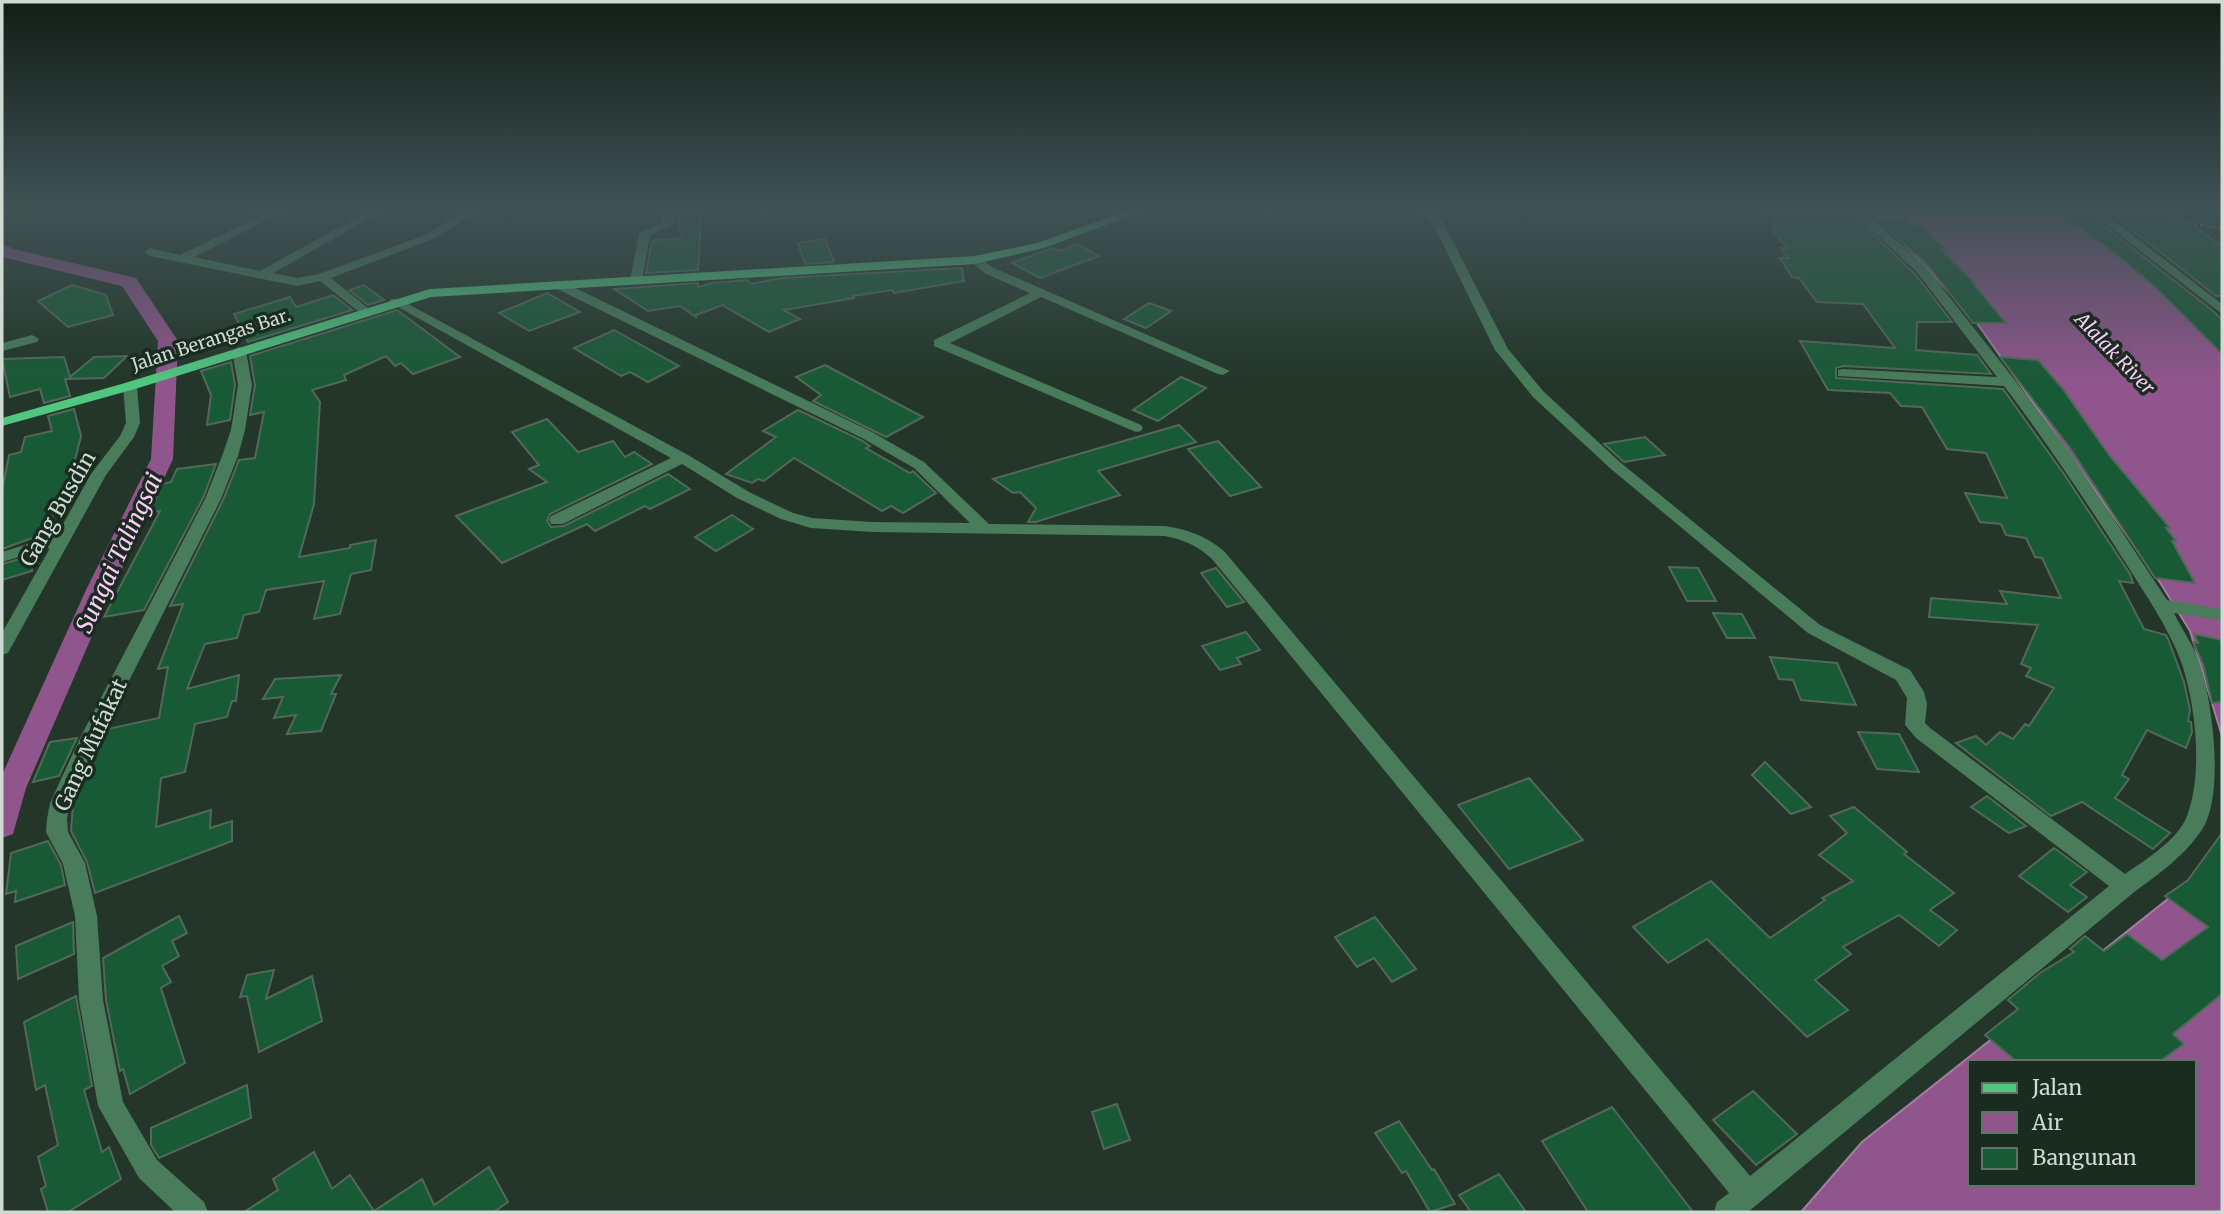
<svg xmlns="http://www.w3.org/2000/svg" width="2224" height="1214" font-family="Merriweather,serif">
<rect width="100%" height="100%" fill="#233629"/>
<g fill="#91558d" stroke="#a47da2" stroke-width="2" fill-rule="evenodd">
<path d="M1874,212H2079L2193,301L2222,327V736L2190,631L2161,584L1974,319Z"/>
<path d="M2222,863V1212H1801L1862,1142L2188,883L2216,876ZM1970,1062H2194V1184H1970Z"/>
</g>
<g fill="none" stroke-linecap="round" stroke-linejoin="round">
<path fill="#91558d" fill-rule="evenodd" d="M2,243L14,249L136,278L178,341L173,459L112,590L26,788L13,834L2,838V775L86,590L151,459L158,341L122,286L2,257Z"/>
</g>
<g fill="#195a36" stroke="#536859" stroke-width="2">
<path d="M677,212H698L701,222L698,270L646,273L652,241L682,238Z"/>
<path d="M1768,212L1852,214L1915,274L1952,322H1917L1916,350L1977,355L1991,374L1843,366L1836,368V378L2003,389L2064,474L2130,574L2133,583L2119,581L2144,629L2166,635L2168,639L2184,682L2190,710L2188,721L2191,722L2192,732L2186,748L2147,730L2122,775L2129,779L2115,798L2170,833L2153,849L2082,802L2051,816L1956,743L1976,736L1986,745L2000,732L2013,739L2025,724L2029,726L2054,688L2026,676L2031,668L2021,664L2038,625L1929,617L1931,598L2007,604L2000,591L2061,598L2042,558L2035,557L2026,538L2006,535L2001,524L1980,522L1965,493L2007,498L1986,453L1947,449L1922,407L1901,406L1890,393L1828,390L1800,341L1895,348L1863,304L1817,302L1799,278L1792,277L1780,258H1788L1781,248L1788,249L1772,229H1777Z"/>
<path d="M2109,212H2174L2222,246V296H2216Z"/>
<path d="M2066,216H2091L2212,310L2222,320V354L2154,286L2106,246L2091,237Z"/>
<path d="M1904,218L1913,225H1920L1946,250L1940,249L1974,282H1972L2006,323H1973L1927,264L1876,219Z"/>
<path d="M825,239L834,262L805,264L798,243Z"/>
<path d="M1077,244L1099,256L1040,278L1012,263L1052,248L1059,251Z"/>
<path d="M962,268L964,281L894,293L892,290L853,296L854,298L784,310L800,319L769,332L722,305L696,315V317L680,306L648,311L614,289L698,283V287L712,283L747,280L751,284L781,278Z"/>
<path d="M72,285L106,295L113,315L68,327L38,301Z"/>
<path d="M364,285L384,300L368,305L349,290Z"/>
<path d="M547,293L580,312L529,331L499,313Z"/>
<path d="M333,295L352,310L248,342L234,314L290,297L296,307Z"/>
<path d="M1149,303L1171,311L1146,328L1124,319Z"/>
<path d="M397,310L460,357L413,374L401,363L395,366L386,356L344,375L346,380L312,390L320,402L314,504L299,557L350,548V545L376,540L371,570L351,574L340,614L314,619L324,581L266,590L259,612L244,615L237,638L205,644L187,689L239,675L236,701H232L227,717L195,724L185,772L161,778L156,827L211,810L210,828L232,821V841L95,893L87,862L71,831L73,804L107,729L159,718L168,667L158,669L183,604L170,606L223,500L239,460L255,458L264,412L250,415L255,385L250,356Z"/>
<path d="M614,330L679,366L648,382L630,372L621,376L574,348Z"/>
<path d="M127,356L104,378L65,379L70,396L44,403L40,389L10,397L2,359L64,357L70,377L94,357Z"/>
<path d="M2000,357L2038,360L2063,389L2109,455L2170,528H2166L2176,541H2172L2195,583L2155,578L2070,448Z"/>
<path d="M231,362L235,385L230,420L207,425L211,395L201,371Z"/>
<path d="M825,365L923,417L886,437L813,401L821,395L796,377Z"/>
<path d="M1181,377L1206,388L1158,421L1133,410Z"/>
<path d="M74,409L81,436L65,499L53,503L52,531L2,549V491L9,455L21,452L25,437L52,431L48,416Z"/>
<path d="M798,410L861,440L870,446L866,448L910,473L913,471L936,493L903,513L891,506L882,511L794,458L764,481L758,479L752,483L726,474L776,437L763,431Z"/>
<path d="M547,419L578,452L613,441L625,457L634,452L652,464L550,514L547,521L551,527L564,526L668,474L690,489L650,509L645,506L595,531L587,524L502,563L456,516L547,482L529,469L539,465L512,432Z"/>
<path d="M1179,425L1196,442L1098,471L1120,495L1036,522H1028L1036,508L1020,492L1013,493L993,479Z"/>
<path d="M1645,437L1665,455L1624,462L1604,444Z"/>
<path d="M1218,441L1261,487L1230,496L1188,449Z"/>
<path d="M216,464L203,498L144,610L104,617L160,511L150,513L162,484L171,482L177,469Z"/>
<path d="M732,515L753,529L716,551L695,537Z"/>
<path d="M38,554L39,563L32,565V571L2,580V564Z"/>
<path d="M1669,567L1698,568L1716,601H1687Z"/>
<path d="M1216,568L1244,602L1227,607L1201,573Z"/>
<path d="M1713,613L1742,614L1755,638H1727Z"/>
<path d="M1246,632L1260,650L1237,658L1241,664L1220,670L1202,646Z"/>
<path d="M2194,634L2222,640V702L2212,703L2203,664L2193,642L2198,643Z"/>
<path d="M1770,657L1837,663L1856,705L1801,700L1793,680L1779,679Z"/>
<path d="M341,675L331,694H336L321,731L287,734L296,715L274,718L283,697L263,699L275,679Z"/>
<path d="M1858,732L1899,734L1919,772L1877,769Z"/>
<path d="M77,738L59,776L33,782L50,742Z"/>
<path d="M1765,762L1811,807L1791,814L1752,775Z"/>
<path d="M1529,778L1583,840L1509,869L1458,805Z"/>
<path d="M1987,796L2026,826L2009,833L1971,807Z"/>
<path d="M1854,807L1907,852L1904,854L1954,893L1930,910L1957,930L1939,946L1899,915L1843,947L1851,954L1815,980L1848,1010L1807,1037L1707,939L1668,963L1633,927L1711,881L1770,938L1825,900L1822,898L1853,881L1819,855L1847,833L1830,816Z"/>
<path d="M2222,833V994L2173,1034L2184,1044L2159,1062H2017L1985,1035L2018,1009L2008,1000L2040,973L2074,952L2070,949L2085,936L2104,951L2127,934L2162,960L2208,927L2165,896L2188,880Z"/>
<path d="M48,841L61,865L65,885L15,902L16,891L6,894L11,853Z"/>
<path d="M2054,848L2087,872L2070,885L2087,897L2068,912L2019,876Z"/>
<path d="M179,916L187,933L172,941L179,956L162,966L171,982L161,988L185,1063L130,1094L123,1069L120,1071L106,1000L103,958Z"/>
<path d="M1375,917L1416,969L1392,982L1374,958L1357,967L1335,937Z"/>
<path d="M73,922L74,954L18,979L16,946Z"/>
<path d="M274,970L266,999L312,976L322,1021L259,1052L247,996L240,997L247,975Z"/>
<path d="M76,996L92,1086L84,1090L102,1152L109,1147L121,1179L68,1212H48L41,1189L46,1186L38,1157L58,1145L45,1085L36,1090L24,1022Z"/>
<path d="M247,1085L251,1118L159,1158L151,1145V1128Z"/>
<path d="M1753,1091L1797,1134L1756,1165L1713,1120Z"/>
<path d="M1117,1104L1130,1140L1104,1149L1092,1112Z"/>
<path d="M1612,1107L1693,1212H1588L1542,1141Z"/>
<path d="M1399,1121L1432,1170L1434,1169L1455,1204L1430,1212L1406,1171L1402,1173L1375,1133Z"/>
<path d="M314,1152L332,1189L350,1175L374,1211L422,1179L434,1205L489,1167L508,1202L494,1212H244L278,1190L273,1179Z"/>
<path d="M1499,1174L1526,1212H1471L1459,1195Z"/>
</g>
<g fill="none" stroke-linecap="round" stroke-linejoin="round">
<path stroke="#66766b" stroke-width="3.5" stroke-dasharray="3.5 2.5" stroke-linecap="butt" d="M2148,212L2174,221L2222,228"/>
<g fill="#487c5a" fill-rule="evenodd">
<path d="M268,212H283L194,257L260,271L367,212H381L273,273L297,278L319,274L425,235L462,212H476L433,239L331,278L369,309V315L364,316L320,281L297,286L150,256L144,252L150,248L180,255Z"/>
<path d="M663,212H674L676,217L673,225L650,235L642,280L632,283L630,280L639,233L662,223Z"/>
<path d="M1417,212H1431L1442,220L1508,349L1543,391L1621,463L1820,625L1910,670L1924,692L1927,704L1925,723L1930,728L2125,874C2145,860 2178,840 2187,816C2203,774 2196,707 2182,664C2169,628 2145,594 2125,562C2086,501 2047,443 2004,386L1838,376V370L1843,369L1997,377L1917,272L1853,212H1865L1925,266L2014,379L2068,450L2167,600L2222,609V619L2219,620L2174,613C2182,630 2195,647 2200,665C2213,703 2224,794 2203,828C2185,856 2160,873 2133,893L1748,1212H1714L1717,1202L1729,1193L1212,559C1198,546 1183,539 1164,536L872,532L811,528L781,519L737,498L682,464L563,524H551L549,520L551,516L671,458L389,302L391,299H399L688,455L749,492L793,513L812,518L872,522L970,523L914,468L862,438L555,288V282H563L872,432L924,462L989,524L1164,526C1187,529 1206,536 1224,551L1750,1176L2109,886L1916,738L1905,725L1907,698L1896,680L1808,633L1611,469L1533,397L1495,350L1433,224Z"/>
<path d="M2090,212H2103L2222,304V314Z"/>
<path d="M975,256L994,268L1230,371L1223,375L1218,374L1041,297L950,343L1141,425L1143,428L1141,431L1136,432L934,346V340L1030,293L986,274L969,260Z"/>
<path d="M32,335L39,339L37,342L2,351V343Z"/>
<path d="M239,347L246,351L252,385L245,430L238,456L221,499L101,736L70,803L67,819L68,832L85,863L97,916L103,1000L123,1102L157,1160L204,1202L208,1212H175L139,1178L98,1106L79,1000L75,916L63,864L46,832L47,819L50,803L81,736L205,499L222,456L231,430L238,385L232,351Z"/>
<path d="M130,382L137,386L140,423L134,437L106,475L8,653L2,655V633L50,548L2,562V552L57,535L91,474L120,436L126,423L123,386Z"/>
</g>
<path fill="#51c681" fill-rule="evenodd" d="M1124,212H1141L1044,248L975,264L431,297L135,389L2,426V418L125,383L430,289L975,256L1037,243Z"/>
</g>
<linearGradient id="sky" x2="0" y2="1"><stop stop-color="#131e17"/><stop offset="0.55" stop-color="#3f5254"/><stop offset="1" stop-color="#3f5254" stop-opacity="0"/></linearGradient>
<rect width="2224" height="382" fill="url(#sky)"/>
<g text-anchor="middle" stroke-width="7" stroke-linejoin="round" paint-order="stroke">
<g font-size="18" fill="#cfdbd2" stroke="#192c1f">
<text transform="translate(211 340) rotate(-18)" y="6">Jalan Berangas Bar.</text>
</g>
<g font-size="19" font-style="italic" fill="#fecaf9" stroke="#192c1f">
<text transform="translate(2115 353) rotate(46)" y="7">Alalak River</text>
</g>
<g font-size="21" fill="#cfdbd2" stroke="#192c1f">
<text transform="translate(58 509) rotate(-60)" y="7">Gang Busdin</text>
<text transform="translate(91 745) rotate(-65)" y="7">Gang Mufakat</text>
</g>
<g font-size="23" font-style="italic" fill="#fecaf9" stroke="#192c1f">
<text transform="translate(119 553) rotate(-65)" y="8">Sungai Talingsai</text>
</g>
</g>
<rect width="2224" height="1214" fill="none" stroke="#cfdbd2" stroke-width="7"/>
<rect x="1968" y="1060" width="228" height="126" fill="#192c1f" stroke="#627267" stroke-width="2"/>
<rect x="1982" y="1083" width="35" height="10" fill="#51c681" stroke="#627267" stroke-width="2"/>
<text x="2032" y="1095" font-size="21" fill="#cfdbd2">Jalan</text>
<rect x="1982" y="1112" width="35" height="21" fill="#91558d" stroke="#627267" stroke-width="2"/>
<text x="2032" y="1130" font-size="21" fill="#cfdbd2">Air</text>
<rect x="1982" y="1148" width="35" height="21" fill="#195a36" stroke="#627267" stroke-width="2"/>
<text x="2032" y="1165" font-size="21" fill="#cfdbd2">Bangunan</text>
</svg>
